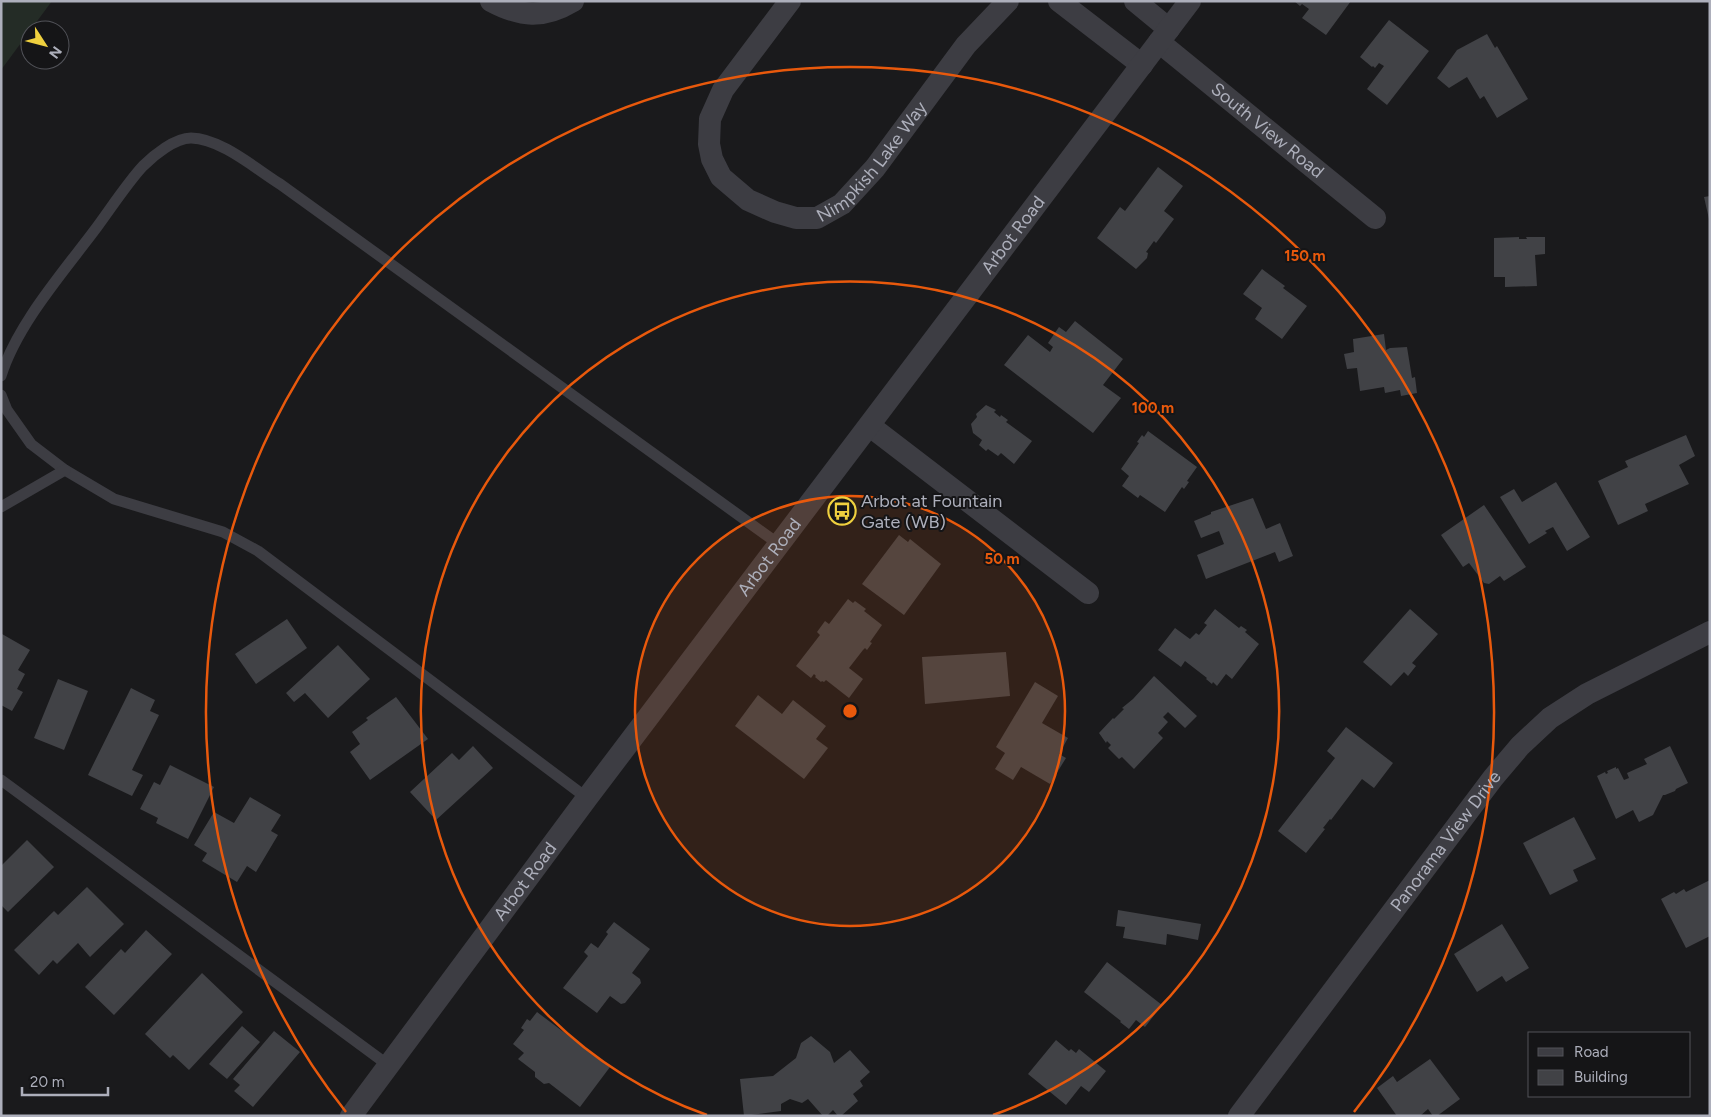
<svg xmlns="http://www.w3.org/2000/svg" width="1711" height="1117" font-family="Figtree,sans-serif">
<rect width="100%" height="100%" fill="#1a1a1c"/>
<path fill="#242c26" d="M1,1H52L1,70Z"/>
<g fill="#414246">
<path d="M1294,1H1351L1326,35L1302,18L1309,9L1302,4L1300,6Z"/>
<path d="M1389,20L1429,51L1387,105L1367,89L1384,66L1379,63L1375,68L1373,66L1372,67L1360,57Z"/>
<path d="M1487,34L1495,48L1497,46L1528,99L1497,118L1484,96L1480,99L1467,77L1449,88L1437,78L1457,50Z"/>
<path d="M1158,167L1183,186L1164,211L1174,219L1156,243L1154,241L1146,252L1148,253L1147,258L1136,269L1097,238L1120,207L1125,211Z"/>
<path d="M1710,196V219H1709L1704,197Z"/>
<path d="M1519,237V239H1527L1526,237H1545V254L1535,255L1537,286L1505,287V277H1494V238Z"/>
<path d="M1262,269L1285,286L1283,288L1307,306L1282,339L1255,319L1262,308L1243,294Z"/>
<path d="M1075,321L1123,359L1103,385L1121,398L1093,433L1004,365L1028,335L1050,352L1053,347L1048,343L1059,327L1066,332Z"/>
<path d="M1384,334L1386,350L1390,348L1407,347L1412,378L1415,377L1417,393L1401,396L1400,390L1385,393L1384,387L1360,391L1357,368L1347,369L1344,354L1354,352L1353,339Z"/>
<path d="M986,405L996,410L994,412L1000,417L1001,415L1008,420L1006,422L1032,441L1014,464L1001,453L998,456L988,449L986,451L979,445L982,440L973,433L971,424L977,417L976,414Z"/>
<path d="M1148,431L1197,467L1187,481L1189,482L1184,489L1182,487L1165,512L1140,495L1138,498L1122,486L1129,476L1121,469L1139,443L1137,442L1142,435L1144,437Z"/>
<path d="M1686,435L1695,456L1679,465L1689,484L1645,504L1648,511L1618,525L1598,481L1628,467L1625,461Z"/>
<path d="M1556,482L1590,537L1567,551L1553,527L1545,531L1547,533L1529,544L1500,497L1514,489L1522,502Z"/>
<path d="M1253,498L1266,529L1280,523L1293,556L1279,562L1275,552L1206,579L1197,555L1224,544L1219,531L1201,538L1194,521L1211,514V512Z"/>
<path d="M1484,505L1526,567L1504,581L1500,576L1489,584L1484,583L1469,563L1463,567L1441,535Z"/>
<path d="M899,535L908,542L910,539L941,564L904,615L862,584Z"/>
<path d="M848,599L853,603L855,601L866,609L864,611L882,625L870,642L872,643L867,650L865,648L863,650L849,668L863,679L849,698L826,680L824,682L822,681L821,682L815,677L816,676L814,674L811,678L796,666L820,635L817,632L825,621L829,624Z"/>
<path d="M1215,609L1239,628L1241,626L1247,630L1245,632L1259,644L1232,679L1226,674L1217,686L1213,682L1212,684L1206,679L1207,678L1185,661L1181,667L1158,650L1175,628L1190,639L1196,633L1199,635L1207,625L1204,623Z"/>
<path d="M1410,609L1438,634L1412,663L1416,666L1408,676L1404,672L1391,686L1363,662Z"/>
<path d="M287,619L307,648L256,684L235,654Z"/>
<path d="M2,634L30,650L18,670L25,674L17,689L23,692L12,711L1,705Z"/>
<path d="M338,645L370,679L328,718L305,693L294,702L286,693Z"/>
<path d="M1006,652L1010,696L925,704L922,657Z"/>
<path d="M1154,676L1197,716L1185,728L1168,712L1163,717L1168,722L1158,733L1163,738L1134,769L1122,757L1119,759L1108,748L1111,745L1107,741L1106,743L1099,733L1113,718L1114,719L1124,709L1122,708L1133,699Z"/>
<path d="M58,679L88,691L64,750L34,738Z"/>
<path d="M1035,682L1058,696L1042,723L1068,738L1059,754L1066,758L1050,784L1021,767L1013,780L995,769L1005,753L996,747Z"/>
<path d="M131,688L155,700L150,711L159,715L132,770L143,775L132,796L88,775Z"/>
<path d="M758,695L782,714L793,700L826,726L816,739L828,748L804,779L735,726Z"/>
<path d="M396,697L428,739L370,780L350,752L360,744L352,732L368,720L366,718Z"/>
<path d="M1346,727L1393,763L1374,788L1362,779L1331,820L1330,819L1323,828L1325,829L1306,853L1278,831L1335,758L1327,751Z"/>
<path d="M473,746L493,768L436,820L410,792L452,753L459,760Z"/>
<path d="M1670,746L1688,783L1676,789L1675,791L1665,795H1663L1653,815L1639,822L1633,810L1616,819L1597,776L1605,772L1606,774L1608,773L1607,771L1616,767V769L1618,768L1624,780L1629,778L1627,773L1647,764L1644,759Z"/>
<path d="M170,765L214,787L188,839L156,823L158,818L140,809L154,782L160,785Z"/>
<path d="M250,797L281,815L271,831L278,835L256,872L247,866L237,882L202,861L207,853L194,845L214,812L234,823Z"/>
<path d="M1574,817L1596,859L1573,870L1578,881L1550,895L1523,843Z"/>
<path d="M27,840L54,867L8,912L1,905V866Z"/>
<path d="M1710,880V936L1686,948L1661,899L1674,892L1676,894L1684,889L1686,892Z"/>
<path d="M87,887L124,924L90,957L78,943L57,964L53,960L39,975L14,950L54,911L58,915Z"/>
<path d="M1118,910L1201,924L1198,940L1167,934L1166,945L1123,938L1125,927L1116,926Z"/>
<path d="M614,922L650,949L632,973L640,979L641,983L625,1003L621,1004L610,996L597,1013L563,988L588,956L584,952L591,943L598,948L608,934L606,932Z"/>
<path d="M1502,924L1529,968L1506,982L1502,976L1477,992L1454,954Z"/>
<path d="M146,930L172,954L114,1015L85,987L121,949L125,953Z"/>
<path d="M1107,962L1162,1005L1145,1027L1136,1020L1129,1029L1120,1022L1121,1021L1084,992Z"/>
<path d="M202,973L243,1012L189,1070L173,1055L170,1058L145,1034Z"/>
<path d="M537,1012L610,1067L580,1107L549,1083L544,1084L535,1077V1072L518,1059L524,1053L513,1044L524,1030L521,1028L527,1019L530,1021Z"/>
<path d="M242,1026L260,1042L227,1079L209,1064Z"/>
<path d="M274,1031L300,1052L253,1107L234,1091L240,1085L233,1079Z"/>
<path d="M811,1036L830,1052L834,1063L850,1050L870,1072L860,1081L863,1086L853,1094L858,1101L841,1116H838L833,1110L827,1116H823L808,1099L802,1103L790,1099L781,1104V1111L744,1116L740,1079L773,1076L796,1058L801,1043Z"/>
<path d="M1056,1040L1069,1051L1071,1049L1076,1053L1079,1049L1106,1071L1089,1092L1081,1086L1066,1105L1028,1074Z"/>
<path d="M1430,1059L1460,1099L1437,1116H1433L1428,1109L1420,1116H1397L1377,1088L1393,1076L1397,1082Z"/>
</g>
<g fill="none" stroke-linecap="round" stroke-linejoin="round">
<g stroke="#3d3d43" stroke-width="11">
<path d="M1,376C17,324 65,270 97,227C111,208 128,182 143,166C154,155 175,138 191,138C220,138 256,169 280,184L780,545"/>
<path d="M1,395L7,410L31,444L65,470L114,499L223,532L258,551L587,798"/>
<path d="M1,507L65,470"/>
<path d="M1,780L388,1065"/>
</g>
<g stroke="#3d3d43" stroke-width="22">
<path d="M491,1C521,17 543,19 573,1"/>
<path id="s1" d="M790,1L723,90L710,119L709,144L712,159L721,177L748,200L775,212L796,218H817L842,204L875,168L966,45L1008,1"/>
<path d="M1059,1L1142,65"/>
<path d="M1135,1L1169,29"/>
<path id="s2" d="M1159,42L1375,218"/>
<path d="M870,426L1088,593"/>
<path id="s3" d="M351,1116L587,798L1190,1"/>
<path id="s4" d="M1239,1116L1493,778L1520,746L1550,718L1587,694L1710,632"/>
</g>
</g>
<circle cx="850" cy="711" r="215" fill="#e8590c" fill-opacity=".12"/>
<g fill="none" stroke="#e8590c" stroke-width="2.5">
<circle cx="850" cy="711" r="215"/>
<path d="M707 1115A429 429 0 1 1 993 1115"/>
<path d="M346 1112A644 644 0 1 1 1354 1112"/>
</g>
<defs>
<g id="bus-ring" transform="scale(1.4375)"><circle r="9.5" fill="#151517" stroke="#efd03f" stroke-width="1.5"/><path d="M-5-6H5V4H4V6H2V4H-2V6H-4V4H-5ZM-3.5-4V0h7V-4ZM-3.5 1.2v1.5H-2V1.2ZM2 1.2v1.5H3.5V1.2Z" fill="#efd03f"/></g>
</defs>
<g fill-rule="evenodd">
<use href="#bus-ring" x="842" y="511"/>
</g>
<g text-anchor="middle" stroke-width="4" stroke-linejoin="round" paint-order="stroke">
<g font-size="18" fill="#adafbb" stroke="#151517">
<text dy="6" stroke="none"><textPath href="#s2" startOffset="140">South View Road</textPath></text>
<text dy="6" stroke="none"><textPath href="#s1" startOffset="391">Nimpkish Lake Way</textPath></text>
<text dy="6" stroke="none"><textPath href="#s3" startOffset="1102">Arbot Road</textPath></text>
<text dy="6" stroke="none"><textPath href="#s3" startOffset="698">Arbot Road</textPath></text>
<text dy="6" stroke="none"><textPath href="#s4" startOffset="344">Panorama View Drive</textPath></text>
<text dy="6" stroke="none"><textPath href="#s3" startOffset="292">Arbot Road</textPath></text>
</g>
<g font-size="18" fill="#adafbb" stroke="#151517" text-anchor="start">
<text x="861" y="507">Arbot at Fountain<tspan x="861" dy="21">Gate (WB)</tspan></text>
</g>
</g>
<circle cx="850" cy="711" r="8" fill="#e8590c" stroke="#151517" stroke-width="2.5"/>
<g font-size="15" text-anchor="middle" font-weight="bold" fill="#e8590c" stroke="#151517" stroke-width="4" stroke-linejoin="round" paint-order="stroke">
<text x="1305" y="261">150 m</text>
<text x="1153" y="413">100 m</text>
<text x="1002" y="564">50 m</text>
</g>
<rect width="1711" height="1117" fill="none" stroke="#adafbb" stroke-width="5"/>
<rect x="1528" y="1032" width="162" height="65" fill="#151517" stroke="#525359"/>
<rect x="1538" y="1048" width="25" height="8" fill="#3d3d43" stroke="#525359"/>
<text x="1574" y="1057" font-size="15" fill="#adafbb">Road</text>
<rect x="1538" y="1070" width="25" height="15" fill="#414246" stroke="#525359"/>
<text x="1574" y="1082" font-size="15" fill="#adafbb">Building</text>
<g transform="translate(45 45) rotate(126)"><circle r="24" fill="#151517" stroke="#525359"/>
<path d="M0-4L9 19L0 12L-9 19Z" fill="#efd03f"/>
<text y="-8" font-size="14" font-weight="bold" text-anchor="middle" fill="#adafbb">N</text>
</g>
<path d="M22 1087v8h86v-8" fill="none" stroke="#adafbb" stroke-width="2.5"/>
<text x="30" y="1087" font-size="15" fill="#adafbb" stroke="#151517" stroke-width="4" paint-order="stroke">20 m</text>
</svg>
